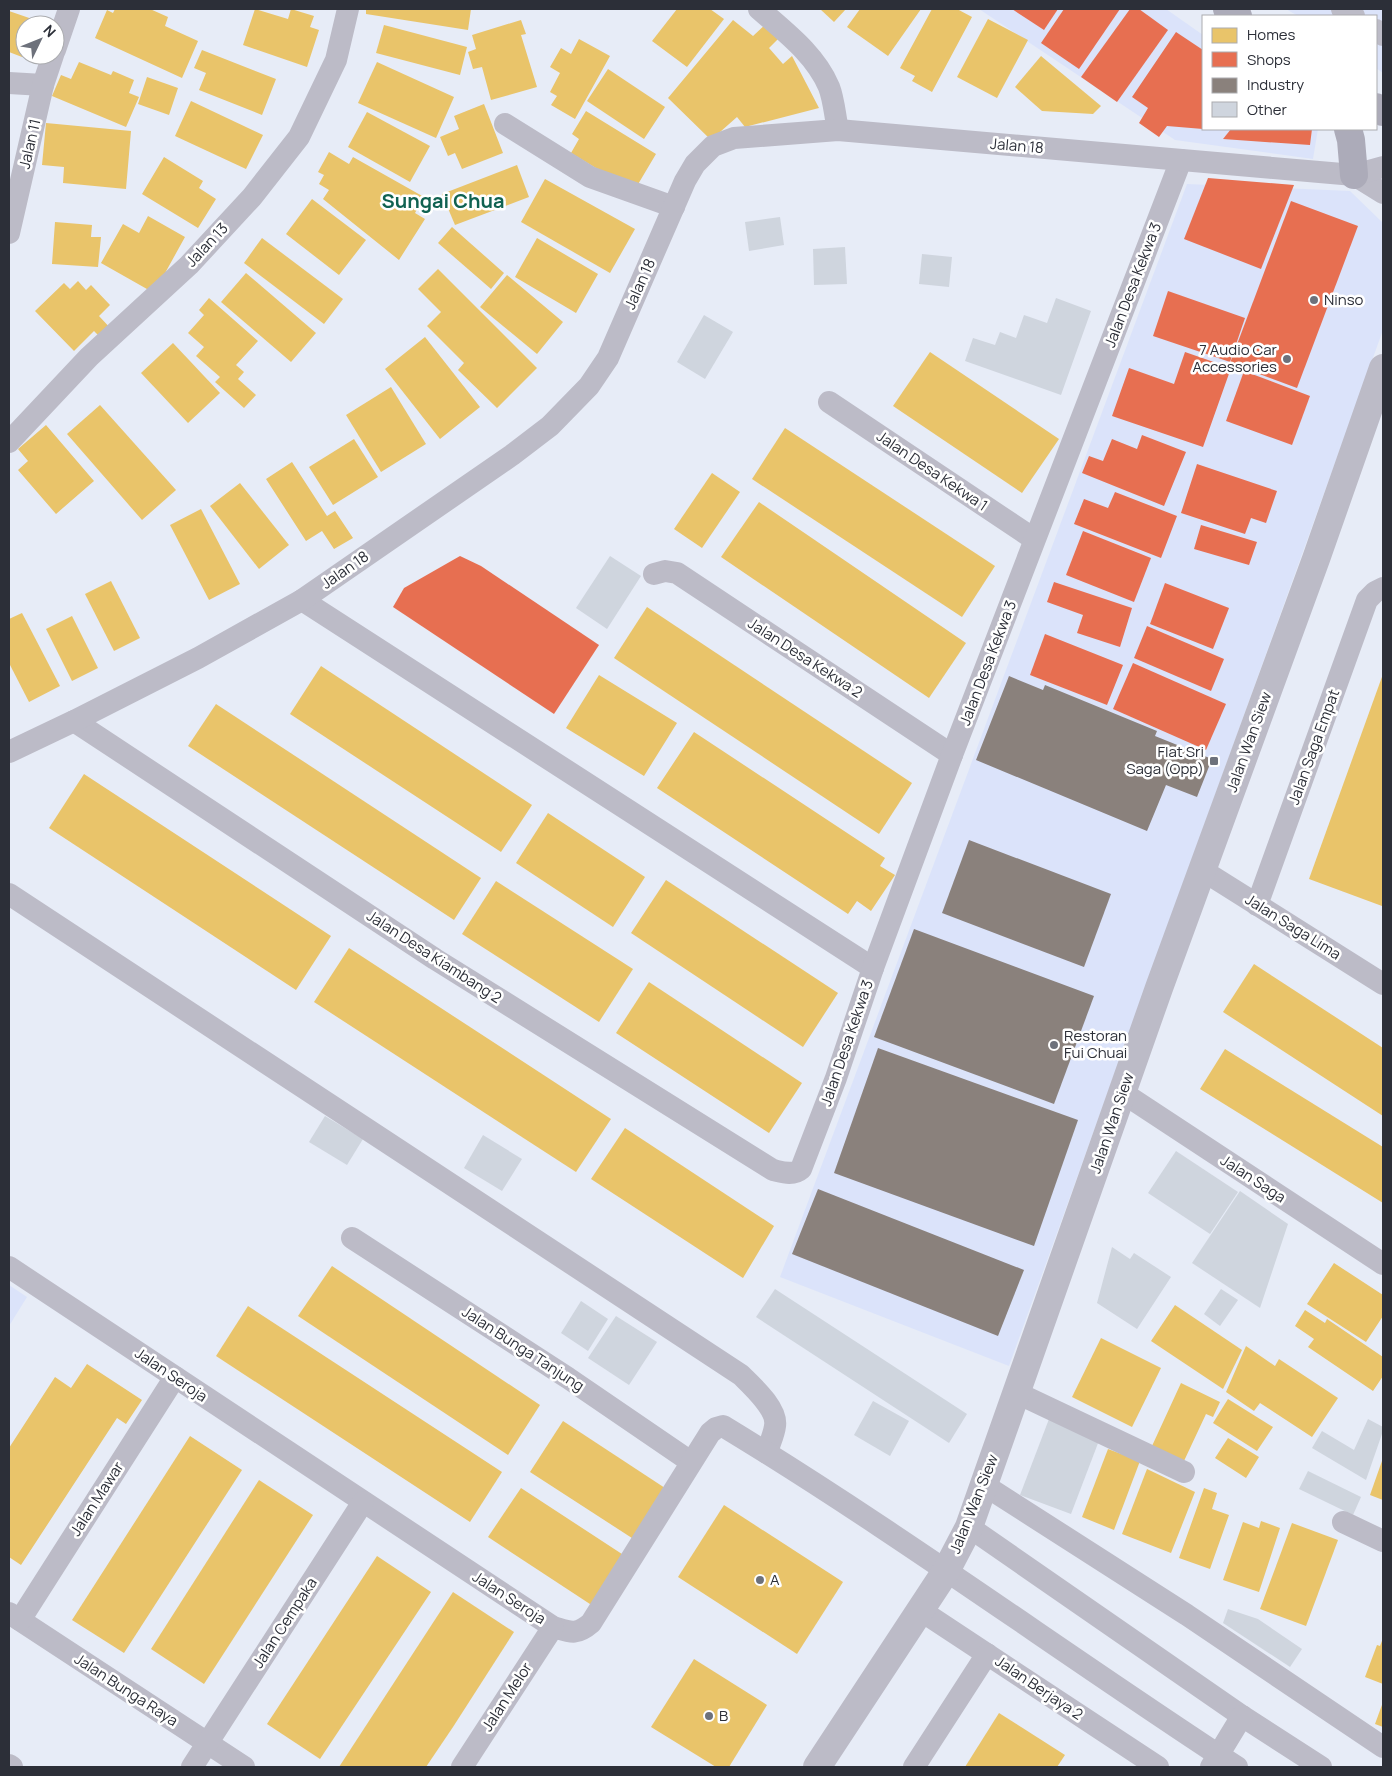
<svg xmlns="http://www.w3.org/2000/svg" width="1392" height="1776" font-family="Manrope,sans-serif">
<rect width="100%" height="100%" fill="#e7ecf7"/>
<g fill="#dbe3fa">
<path d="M979,9H1166L1203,35V129H1318L1313,159L1175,140Z"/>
<path d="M1286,9H1383V73L1376,68V16H1298Z"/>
<path d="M1187,184L1350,191L1383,223V330L1009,1366L780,1277Z"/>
<path d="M9,1285L27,1297L9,1326Z"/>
</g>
<g fill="#e9c46a">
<path d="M115,9H150L168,17L165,26L198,41L182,78L95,38L107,10L113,13Z"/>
<path d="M255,9L288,19L291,9L314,16L310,27L319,30L307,67L243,45Z"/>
<path d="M366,9H471L468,30L366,14Z"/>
<path d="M677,9H710L724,19L687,67L652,41Z"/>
<path d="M820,9H846L834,22Z"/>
<path d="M860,9H921L888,56L847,27Z"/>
<path d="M932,9H957L972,17L932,92L912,81L915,76L900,68Z"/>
<path d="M9,11L35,20L33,25H25V48L22,57L9,52Z"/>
<path d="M988,19L1028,40L997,98L957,77Z"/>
<path d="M521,20L526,34L521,35L537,87L491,100L482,67L473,69L468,52L476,49L472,35Z"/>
<path d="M733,20L753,36L766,24L780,37L769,48L783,64L792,56L819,108L745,127L737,117L711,140L668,98Z"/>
<path d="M384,25L467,47L460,75L376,53Z"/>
<path d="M579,39L610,56L575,119L551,105L557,96L550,92L560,73L550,67L561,48L571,54Z"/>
<path d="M202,50L276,79L262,115L199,90L206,73L194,68Z"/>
<path d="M1041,56L1101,106L1093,114L1042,111L1015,87Z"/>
<path d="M79,62L111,75L113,71L134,80L129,93L139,97L126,127L52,96L61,75L71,79Z"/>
<path d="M377,62L454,97L436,138L358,103Z"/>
<path d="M608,69L665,107L644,139L587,101Z"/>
<path d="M147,77L178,88L169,115L138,104Z"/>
<path d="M191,101L263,135L246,169L175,136Z"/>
<path d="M484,104L503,153L462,169L455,153L448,156L440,137L459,129L454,116Z"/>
<path d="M586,111L656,154L634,191L571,153L579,139L572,134Z"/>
<path d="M367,112L430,146L410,182L348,147Z"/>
<path d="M46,123L131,131L126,189L63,183L64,167L42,165Z"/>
<path d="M329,152L349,164L353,157L424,197L415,213L425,219L399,260L323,199L329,190L319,184L324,175L318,172Z"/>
<path d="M164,157L203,181L199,188L216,199L198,228L142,194Z"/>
<path d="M517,165L529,197L455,225L442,194Z"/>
<path d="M545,179L635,229L610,273L521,222Z"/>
<path d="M312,199L366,240L339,275L286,234Z"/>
<path d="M148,216L185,237L154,293L101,263L123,224L139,233Z"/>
<path d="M55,222L92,225L91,237H101L98,267L52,264Z"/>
<path d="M452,227L504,273L491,289L438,243Z"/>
<path d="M262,238L343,299L324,324L244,263Z"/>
<path d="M537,238L598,274L576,313L515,277Z"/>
<path d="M438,269L537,368L497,408L458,370L464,363L427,326L441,312L418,289Z"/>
<path d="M246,273L316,333L291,362L221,302Z"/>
<path d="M507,275L563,322L537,354L480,307Z"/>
<path d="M78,281L86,290L91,285L110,305L99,316L113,331L103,340L94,331L74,351L35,311L64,283L70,289Z"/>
<path d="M209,298L258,341L236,365L244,372L238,379L256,395L244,408L215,382L220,377L196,356L204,347L188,333L204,315L199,310Z"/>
<path d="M425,337L480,407L440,439L385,369Z"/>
<path d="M173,343L220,393L188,423L141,373Z"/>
<path d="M930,352L1059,439L1022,493L893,406Z"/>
<path d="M391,387L426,444L381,472L346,415Z"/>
<path d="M100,405L176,490L142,520L67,434Z"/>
<path d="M46,425L94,481L56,514L18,470L28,461L18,449Z"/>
<path d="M785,428L995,566L962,617L752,479Z"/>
<path d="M354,439L378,477L333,505L309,467Z"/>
<path d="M292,462L327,516L335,511L353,538L334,549L322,531L306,541L266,479Z"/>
<path d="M712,473L740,492L702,548L674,529Z"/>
<path d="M240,483L289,545L259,569L210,506Z"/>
<path d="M759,502L966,643L929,698L721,557Z"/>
<path d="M201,509L240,584L209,600L170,525Z"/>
<path d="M111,581L140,638L114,651L85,594Z"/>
<path d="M647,607L912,783L879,834L614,658Z"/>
<path d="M22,613L60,686L29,702L9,663V619Z"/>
<path d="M72,616L98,668L72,681L46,629Z"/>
<path d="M321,666L532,805L501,852L290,714Z"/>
<path d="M1383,674V901L1382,906L1309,879Z"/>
<path d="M599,675L677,723L644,776L566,728Z"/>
<path d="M216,704L481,878L454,920L188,746Z"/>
<path d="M694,732L885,858L880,866L895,875L871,911L857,901L848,914L657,788Z"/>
<path d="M84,774L331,936L296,990L49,828Z"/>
<path d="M548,813L645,877L613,927L516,863Z"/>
<path d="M666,880L838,993L803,1047L631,933Z"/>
<path d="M496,881L633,969L599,1022L462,934Z"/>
<path d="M349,948L611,1119L576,1172L314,1002Z"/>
<path d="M1254,964L1383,1048V1116L1223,1012Z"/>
<path d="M649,982L802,1083L769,1133L616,1033Z"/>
<path d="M1225,1049L1383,1147V1203L1200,1089Z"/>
<path d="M625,1128L774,1226L743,1278L591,1179Z"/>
<path d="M1334,1263L1383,1295V1316L1366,1342L1307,1304Z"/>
<path d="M332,1266L540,1405L508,1455L298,1316Z"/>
<path d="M1175,1305L1242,1350L1223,1389L1151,1341Z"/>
<path d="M248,1306L502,1472L470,1522L216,1356Z"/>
<path d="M1305,1310L1325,1323L1327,1319L1383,1357V1376L1373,1391L1308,1347L1314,1339L1295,1326Z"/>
<path d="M1101,1338L1161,1368L1132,1427L1072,1397Z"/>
<path d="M1246,1346L1275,1366L1279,1359L1338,1398L1312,1437L1260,1403L1254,1411L1226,1392Z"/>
<path d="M87,1364L142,1400L126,1424L117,1418L21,1565L9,1557V1448L55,1377L71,1388Z"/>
<path d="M1181,1383L1220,1402L1213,1417L1206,1414L1184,1461L1152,1446Z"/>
<path d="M1228,1399L1273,1427L1257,1451L1213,1423Z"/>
<path d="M563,1421L668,1490L635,1540L530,1472Z"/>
<path d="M190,1436L242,1470L124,1653L72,1620Z"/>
<path d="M1228,1438L1259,1457L1246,1478L1215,1458Z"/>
<path d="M1108,1449L1140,1461L1114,1530L1082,1517Z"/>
<path d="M1383,1458V1500L1370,1495Z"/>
<path d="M1147,1469L1195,1492L1171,1553L1122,1534Z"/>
<path d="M259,1480L313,1515L204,1684L151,1649Z"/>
<path d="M521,1488L625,1556L593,1606L488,1537Z"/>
<path d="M1204,1488L1217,1493L1212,1509L1229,1515L1210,1569L1179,1558Z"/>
<path d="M724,1505L843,1582L797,1654L678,1577Z"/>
<path d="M1261,1521L1280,1528L1259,1592L1223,1580L1243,1522L1259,1528Z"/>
<path d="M1292,1523L1338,1540L1306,1626L1260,1609Z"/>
<path d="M377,1556L431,1592L320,1759L267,1724Z"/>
<path d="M453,1592L514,1632L453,1727L426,1767H339Z"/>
<path d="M1383,1638V1684L1365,1677L1377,1645L1380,1646Z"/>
<path d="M694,1659L767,1705L729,1767H716L651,1727Z"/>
<path d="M1383,1702V1727L1375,1724Z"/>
<path d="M999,1713L1065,1755L1057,1767H965Z"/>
</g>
<g fill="#e76f51">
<path d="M1012,9H1058L1044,30Z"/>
<path d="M1064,9H1120L1079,69L1041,43Z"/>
<path d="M1130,9H1139L1168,30L1117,102L1081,77Z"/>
<path d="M1176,32L1203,50V129L1167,126L1159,137L1139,123L1148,108L1132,97Z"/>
<path d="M1231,129H1312L1310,145L1223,139Z"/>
<path d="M1208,178L1294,185L1261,269L1184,239Z"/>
<path d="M1291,201L1358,226L1297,388L1230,363Z"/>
<path d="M1168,291L1245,318L1230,362L1153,336Z"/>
<path d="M1185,352L1231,368L1203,447L1112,416L1129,368L1174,384Z"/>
<path d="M1244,371L1310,396L1292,445L1226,421Z"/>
<path d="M1142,435L1186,452L1164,506L1082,473L1089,456L1103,461L1112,439L1137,449Z"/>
<path d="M1197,464L1277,491L1266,523L1251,518L1245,534L1181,513Z"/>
<path d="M1115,492L1177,516L1161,558L1074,524L1084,499L1108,508Z"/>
<path d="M1201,525L1257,542L1249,565L1194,549Z"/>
<path d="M1083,531L1151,558L1134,602L1066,575Z"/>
<path d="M460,556L481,566L599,645L554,714L393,607L404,588Z"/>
<path d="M1054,582L1132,608L1120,647L1077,633L1083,615L1047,602Z"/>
<path d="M1165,583L1229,608L1213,649L1150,624Z"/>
<path d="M1147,626L1224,659L1211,691L1134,658Z"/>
<path d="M1045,634L1123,665L1107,705L1030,675Z"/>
<path d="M1133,663L1226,704L1206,750L1113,709Z"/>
</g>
<g fill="#8a817c">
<path d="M1009,676L1043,690L1045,685L1157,731L1155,736L1212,759L1197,797L1166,785L1147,831L976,760Z"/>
<path d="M969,840L1111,894L1084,967L942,913Z"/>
<path d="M914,929L1094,996L1054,1104L874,1037Z"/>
<path d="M878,1048L1078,1120L1034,1246L834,1173Z"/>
<path d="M818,1189L1024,1270L998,1336L792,1254Z"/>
</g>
<g fill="#cfd5de">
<path d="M780,217L784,245L749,251L745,222Z"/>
<path d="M845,247L847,284L814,285L813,249Z"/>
<path d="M922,254L952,257L949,287L919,284Z"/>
<path d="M1056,298L1091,311L1061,395L965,361L973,338L995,345L1000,332L1016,338L1024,315L1047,323Z"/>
<path d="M704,315L733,332L705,379L677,362Z"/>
<path d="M610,556L641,576L607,629L576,608Z"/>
<path d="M325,1116L363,1139L347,1165L309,1142Z"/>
<path d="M483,1135L522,1159L502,1191L464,1168Z"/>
<path d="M1176,1151L1238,1192L1210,1234L1148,1193Z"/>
<path d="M1240,1191L1288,1224L1260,1308L1192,1263Z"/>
<path d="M1112,1247L1130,1259L1134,1253L1171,1277L1137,1329L1097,1303Z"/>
<path d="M775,1289L967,1414L949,1443L756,1317Z"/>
<path d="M1221,1289L1238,1300L1220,1326L1204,1314Z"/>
<path d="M581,1301L608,1319L588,1351L561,1333Z"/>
<path d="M616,1316L657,1342L629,1385L588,1358Z"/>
<path d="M873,1401L909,1421L890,1456L854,1435Z"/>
<path d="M1049,1419L1100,1438L1071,1514L1020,1495Z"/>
<path d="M1368,1419L1383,1427V1431L1366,1480L1312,1448L1322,1431L1354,1450Z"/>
<path d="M1308,1471L1361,1497L1353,1515L1299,1489Z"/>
<path d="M1228,1609L1258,1619L1302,1649L1290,1667L1223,1623Z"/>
</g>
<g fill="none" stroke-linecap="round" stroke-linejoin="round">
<g stroke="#bcbbc7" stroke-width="22">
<path d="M759,9C785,32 815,54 829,87C834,100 835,116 838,130"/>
<path d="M1342,9L1354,16"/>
<path d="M1376,30L1383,35"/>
<path d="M55,50L69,9"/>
<path d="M9,83L43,85"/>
<path d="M505,124L590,177L674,207"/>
<path d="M1354,175L1383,193"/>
<path d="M9,233L43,85L53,55"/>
<path d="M829,402L1034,539"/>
<path d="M9,442L89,357L189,265L252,197L299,137L336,60L348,9"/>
<path d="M654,574L665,571L677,573L952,755"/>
<path d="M302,600L873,968"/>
<path d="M74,721L435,959L773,1170C782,1172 793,1176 801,1169L836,1078L873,968L952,755L1181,160"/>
<path d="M9,752L74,721L198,658L302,600L512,455L550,426L589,386L608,358L685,181L695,164L713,146L734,138L838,130L1354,175L1383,167"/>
<path d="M1202,870L1383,984"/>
<path d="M9,894L741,1375C752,1386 778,1409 775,1426C774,1435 769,1444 767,1453"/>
<path d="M1257,905L1367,600L1375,592L1383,588"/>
<path d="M1123,1093L1383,1264"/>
<path d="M352,1238L568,1378L691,1462"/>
<path d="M9,1267L553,1627C570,1632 576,1636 591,1623L710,1433L716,1428L723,1426C899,1533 1065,1655 1237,1767"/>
<path d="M1015,1392L1184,1472"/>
<path d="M984,1485L1187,1615L1383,1747"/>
<path d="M1343,1522L1383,1541"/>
<path d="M969,1527L1242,1716L1321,1767"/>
<path d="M920,1610L1158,1767"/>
<path d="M9,1613L244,1767"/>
<path d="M20,1620L175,1377"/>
<path d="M9,1765L12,1767"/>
<path d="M192,1767L363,1502"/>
<path d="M462,1767L553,1627"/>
<path d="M914,1767L987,1654"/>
<path d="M1211,1767L1242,1716"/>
</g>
<path stroke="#bcbbc7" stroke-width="28" d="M817,1767L946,1571L969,1527L1159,988L1316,559L1383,368"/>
<g stroke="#acabb9" stroke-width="28">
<path d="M1227,9L1238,16"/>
<path d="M1376,107L1383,112"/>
<path d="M1348,129L1351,140L1354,175"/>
</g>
</g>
<g fill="#6d717b" stroke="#fff" stroke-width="2">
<circle cx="1314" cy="300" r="5"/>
<circle cx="1287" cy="359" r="5"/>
<rect x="1209" y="756" width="10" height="10" rx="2.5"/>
<circle cx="1054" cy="1045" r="5"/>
<circle cx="760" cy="1580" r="5"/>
<circle cx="709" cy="1716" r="5"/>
</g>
<g text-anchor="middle" stroke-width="5" stroke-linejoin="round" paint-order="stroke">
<g font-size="15" fill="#2c2f38" stroke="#fff">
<text transform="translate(30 144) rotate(-77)" y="5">Jalan 11</text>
<text transform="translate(1017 146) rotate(5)" y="5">Jalan 18</text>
<text transform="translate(207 245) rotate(-47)" y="5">Jalan 13</text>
<text transform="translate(640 284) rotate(-66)" y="5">Jalan 18</text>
<text transform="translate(1133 285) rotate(-69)" y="5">Jalan Desa Kekwa 3</text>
<text transform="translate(932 471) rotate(34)" y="5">Jalan Desa Kekwa 1</text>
<text transform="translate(345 570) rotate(-35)" y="5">Jalan 18</text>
<text transform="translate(805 658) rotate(33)" y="5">Jalan Desa Kekwa 2</text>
<text transform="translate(988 663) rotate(-69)" y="5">Jalan Desa Kekwa 3</text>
<text transform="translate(1249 742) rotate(-70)" y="5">Jalan Wan Siew</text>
<text transform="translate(1314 747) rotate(-70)" y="5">Jalan Saga Empat</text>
<text transform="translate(1293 927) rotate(32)" y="5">Jalan Saga Lima</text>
<text transform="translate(434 957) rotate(33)" y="5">Jalan Desa Kiambang 2</text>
<text transform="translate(847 1043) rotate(-71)" y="5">Jalan Desa Kekwa 3</text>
<text transform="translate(1112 1123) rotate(-71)" y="5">Jalan Wan Siew</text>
<text transform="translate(1253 1179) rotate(33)" y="5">Jalan Saga</text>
<text transform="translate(523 1349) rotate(33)" y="5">Jalan Bunga Tanjung</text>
<text transform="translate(171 1375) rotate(34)" y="5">Jalan Seroja</text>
<text transform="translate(97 1499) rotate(-57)" y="5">Jalan Mawar</text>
<text transform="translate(974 1504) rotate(-68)" y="5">Jalan Wan Siew</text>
<text transform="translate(509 1598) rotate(33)" y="5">Jalan Seroja</text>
<text transform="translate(285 1623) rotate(-57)" y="5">Jalan Cempaka</text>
<text transform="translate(1039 1688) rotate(34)" y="5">Jalan Berjaya 2</text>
<text transform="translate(126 1690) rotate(33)" y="5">Jalan Bunga Raya</text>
<text transform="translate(507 1697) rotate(-57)" y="5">Jalan Melor</text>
</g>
<g font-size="15" fill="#2c2f38" stroke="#fff" text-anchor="start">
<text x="1324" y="305">Ninso</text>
<text x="1277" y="355" text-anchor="end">7 Audio Car<tspan x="1277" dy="17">Accessories</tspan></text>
<text x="1204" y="757" text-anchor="end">Flat Sri<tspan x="1204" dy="17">Saga (Opp)</tspan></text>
<text x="1064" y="1041">Restoran<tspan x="1064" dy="17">Fui Chuai</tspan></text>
<text x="770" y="1585">A</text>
<text x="719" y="1721">B</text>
</g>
<g font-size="20" font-weight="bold" fill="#106251" stroke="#fff">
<text x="443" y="208">Sungai Chua</text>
</g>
</g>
<rect width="1392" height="1776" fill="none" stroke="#2c2f38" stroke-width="20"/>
<rect x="1202" y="15" width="175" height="115" fill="#ffffff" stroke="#abacaf"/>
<rect x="1212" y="28" width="25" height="15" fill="#e9c46a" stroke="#abacaf"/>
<text x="1247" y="40" font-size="15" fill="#2c2f38">Homes</text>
<rect x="1212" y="52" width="25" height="15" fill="#e76f51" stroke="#abacaf"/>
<text x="1247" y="65" font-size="15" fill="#2c2f38">Shops</text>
<rect x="1212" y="78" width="25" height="15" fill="#8a817c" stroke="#abacaf"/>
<text x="1247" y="90" font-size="15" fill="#2c2f38">Industry</text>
<rect x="1212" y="102" width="25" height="15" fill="#cfd5de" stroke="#abacaf"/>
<text x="1247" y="115" font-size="15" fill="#2c2f38">Other</text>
<g transform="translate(40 40) rotate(47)"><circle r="24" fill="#ffffff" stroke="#abacaf"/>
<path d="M0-4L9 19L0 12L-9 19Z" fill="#6d717b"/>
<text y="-8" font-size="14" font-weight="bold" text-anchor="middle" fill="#2c2f38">N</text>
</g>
</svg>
